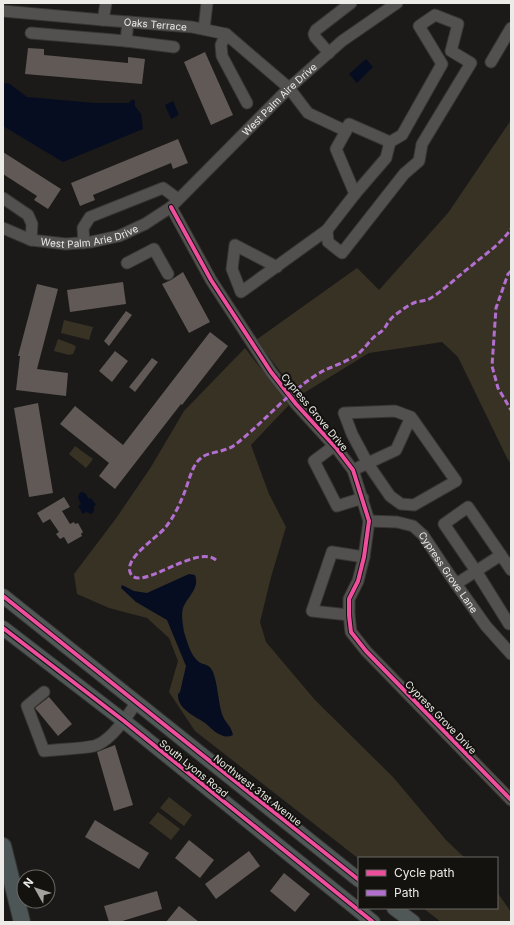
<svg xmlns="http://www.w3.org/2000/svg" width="514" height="925" font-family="Inter,sans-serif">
<rect width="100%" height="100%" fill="#1b1a18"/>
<g fill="#383224">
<path d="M511,120V464L507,458L458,357L442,342L369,353L299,396L256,340L357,268L379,290L448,213Z"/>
<path d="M64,320L93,327L89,340L61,333Z"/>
<path d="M58,339L74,345L76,347L73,354L69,355L54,351Z"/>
<path d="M245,348L289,405L251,445L269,494L286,527L271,577L260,622L266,642L315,700L393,777L446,840L465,858L359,859L195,731L169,692L178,661L169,638L147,618L109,608L77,594L74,574L117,517L151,467L184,411Z"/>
<path d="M75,446L93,459L86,468L69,454Z"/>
<path d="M169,797L192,815L184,826L160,808Z"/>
<path d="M158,812L180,829L171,840L149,823Z"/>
<path d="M497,892L511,912V922H441L423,908H497Z"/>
</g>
<g fill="#060d20">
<path d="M366,59L373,67L357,83L349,74Z"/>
<path d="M4,83L10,84L27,97L95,103H129L132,99L135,101V106L141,114L143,129L63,162L3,126V84Z"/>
<path d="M173,101L179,115L171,119L165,105Z"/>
<path d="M81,492L85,493L89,499L91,498L96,505L94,506V512L91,514L86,512L83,514L78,506L81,504L78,498L79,494Z"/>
<path d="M189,574L195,575C200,588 188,596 183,608C181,615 183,625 184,632C187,641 190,655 199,662C205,666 209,663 213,672C218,685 218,701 222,714C225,723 231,725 233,735C229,737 225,737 221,735C215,733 210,727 205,723C195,716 177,709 178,694L180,692L186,666L167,620L136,602L121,588L122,585L134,591L147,593Z"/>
</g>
<g fill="#605956">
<path d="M28,48L44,49V55L128,63V57L145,59L142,84L25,74Z"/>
<path d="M205,52L233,115L211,125L184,62Z"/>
<path d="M178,139L188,163L173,169L171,163L93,195L95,200L80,206L71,183Z"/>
<path d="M3,152L61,189L48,209L34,200L37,196L3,174Z"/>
<path d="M183,272L210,322L189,333L162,284L171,280Z"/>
<path d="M123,282L126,304L70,312L67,290Z"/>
<path d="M37,284L58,289L37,369L68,373L66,396L16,390L20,356H18Z"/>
<path d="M126,311L132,315L109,346L104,341Z"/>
<path d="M210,332L228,346L182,405L181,404L115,489L99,476L109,463L60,424L75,406L123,445Z"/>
<path d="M115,351L128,361L112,382L99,371Z"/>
<path d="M152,358L158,362L135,392L129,387Z"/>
<path d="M38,403L53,493L29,497L14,408Z"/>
<path d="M64,497L70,507L62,511L70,524L74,522L75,524L78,523L83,532L81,534L82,536L68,544L64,537L60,539L56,534L59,532L50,519L43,523L37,513Z"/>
<path d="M49,697L72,724L58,736L35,708Z"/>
<path d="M115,745L133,805L114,811L97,752Z"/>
<path d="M95,820L149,853L139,869L85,837Z"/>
<path d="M189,840L214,860L200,878L175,858Z"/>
<path d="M249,851L260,866L216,899L205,884Z"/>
<path d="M284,873L310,894L295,912L270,891Z"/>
<path d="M157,891L162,909L119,922H109L104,906Z"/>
<path d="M179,906L199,922H166Z"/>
</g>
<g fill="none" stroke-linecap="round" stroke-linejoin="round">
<g stroke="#373634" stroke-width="13">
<g id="minor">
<path id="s1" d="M3,11L103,20L192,27L226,34L289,88L308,113L346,131L336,149L355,194L327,230L241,292L232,269L235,245L277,267"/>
<path d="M103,20L106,3"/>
<path d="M204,29L207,3"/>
<path d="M31,33L126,41L128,22"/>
<path d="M226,34L221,45L222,56L247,103"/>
<path d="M126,41L174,47"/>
<path d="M329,53L315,37L314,34L316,30L351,3"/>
<path d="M491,62L511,28"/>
<path d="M346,131L349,124L390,142"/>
<path d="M3,198L28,215L32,224L31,240"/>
<path d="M171,207L211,280L271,372L296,404L337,449L353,470L369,521L364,557L358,581L349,599V615L351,632L366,651L511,800"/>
<path id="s2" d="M3,228L31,240L66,244L91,242L119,236L145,224L171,207L289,88L342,41L397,3"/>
<path d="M327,230L328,242L342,253L404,174L419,161L422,144L471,63L451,51L458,24L435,15L419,26L442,64L402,135L390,142L386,158L355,194"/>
<path d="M84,243L83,228L90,217L163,188L178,199"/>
<path d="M127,263L154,249L168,274"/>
<path d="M334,446L314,461L337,506L363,498"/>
<path d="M353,470L396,450L411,417L456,481L414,505L401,504L390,496L368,464L352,434L344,413L395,411L411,417"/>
<path id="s3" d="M369,521L397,522L413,526L423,535L449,574L486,626L511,654"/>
<path d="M501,555L468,507L444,524L476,571L509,624L511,623"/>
<path d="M456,584L501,555L511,570"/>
<path d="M349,615L312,611L332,552L364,557"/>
<path d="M44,692L27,706L44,751C60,749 79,749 94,746C110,742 127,717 136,703"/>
</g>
</g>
<g stroke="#373634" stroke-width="16">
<g id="major">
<path d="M3,596L359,880"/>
<path d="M3,628L124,721L373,922"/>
<path d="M394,908L413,922"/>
</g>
</g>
<g stroke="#373634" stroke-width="18">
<path id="highway" d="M3,846L22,922"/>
</g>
<use href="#minor" stroke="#52514f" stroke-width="11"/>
<use href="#major" stroke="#505857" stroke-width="14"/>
<use href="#highway" stroke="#4c5656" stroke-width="16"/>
<g stroke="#b36fd0" stroke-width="3" stroke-dasharray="6 3" stroke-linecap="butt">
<path d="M511,271L508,274L496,308L492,366L498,388L511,410"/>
<path d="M216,560C196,543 137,595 130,572C125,558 155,539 164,529C173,519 180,504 185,491C189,481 192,465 201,458C209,451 225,453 236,444C259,426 278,404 301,386C308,380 317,374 325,370C336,365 348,361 358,354C364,349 368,343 373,338C376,335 380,333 383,330C386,327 387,323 390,320C393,316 398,313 402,310C406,307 411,304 416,302C421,301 426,301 431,298C445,289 457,277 470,267C484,255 501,244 511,229"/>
</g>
<g stroke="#13120e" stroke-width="6">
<g id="cycleway">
<path d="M171,207L211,280L271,372L296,404L337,449L353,470L369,521L364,557L358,581L349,599V615L351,632L366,651L511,800"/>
<path d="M3,596L359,880"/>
<path d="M3,628L124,721L373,922"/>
</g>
</g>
<use href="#cycleway" stroke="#ef4d9e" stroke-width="4"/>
</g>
<g text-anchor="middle" stroke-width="4" stroke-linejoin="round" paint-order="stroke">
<g font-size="10" fill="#ecebe8" stroke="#13120e">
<text dy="4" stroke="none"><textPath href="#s1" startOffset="153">Oaks Terrace</textPath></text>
<text dy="4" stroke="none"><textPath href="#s2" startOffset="332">West Palm Aire Drive</textPath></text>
<text dy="4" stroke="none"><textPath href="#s2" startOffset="90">West Palm Arie Drive</textPath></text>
<text transform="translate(315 412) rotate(50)" y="4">Cypress Grove Drive</text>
<text dy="4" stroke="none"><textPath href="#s3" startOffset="103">Cypress Grove Lane</textPath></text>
<text transform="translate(441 717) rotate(46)" y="4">Cypress Grove Drive</text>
<text transform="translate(194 768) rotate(39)" y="4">South Lyons Road</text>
<text transform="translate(258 790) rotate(38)" y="4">Northwest 31st Avenue</text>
</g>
</g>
<rect width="514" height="925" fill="none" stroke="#ecebe8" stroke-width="8"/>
<rect x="358" y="857" width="140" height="52" fill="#13120e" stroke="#6a6965"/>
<rect x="366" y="870" width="20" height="6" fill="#ef4d9e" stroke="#6a6965"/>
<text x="394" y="877" font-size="12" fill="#ecebe8">Cycle path</text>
<rect x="366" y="890" width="20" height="6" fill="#b36fd0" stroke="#6a6965"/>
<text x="394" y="897" font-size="12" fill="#ecebe8">Path</text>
<g transform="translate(36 889) rotate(309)"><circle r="19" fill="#13120e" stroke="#6a6965"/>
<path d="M0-3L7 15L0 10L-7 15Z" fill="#a3a29f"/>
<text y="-6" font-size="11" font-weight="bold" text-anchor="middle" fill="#ecebe8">N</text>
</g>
</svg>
